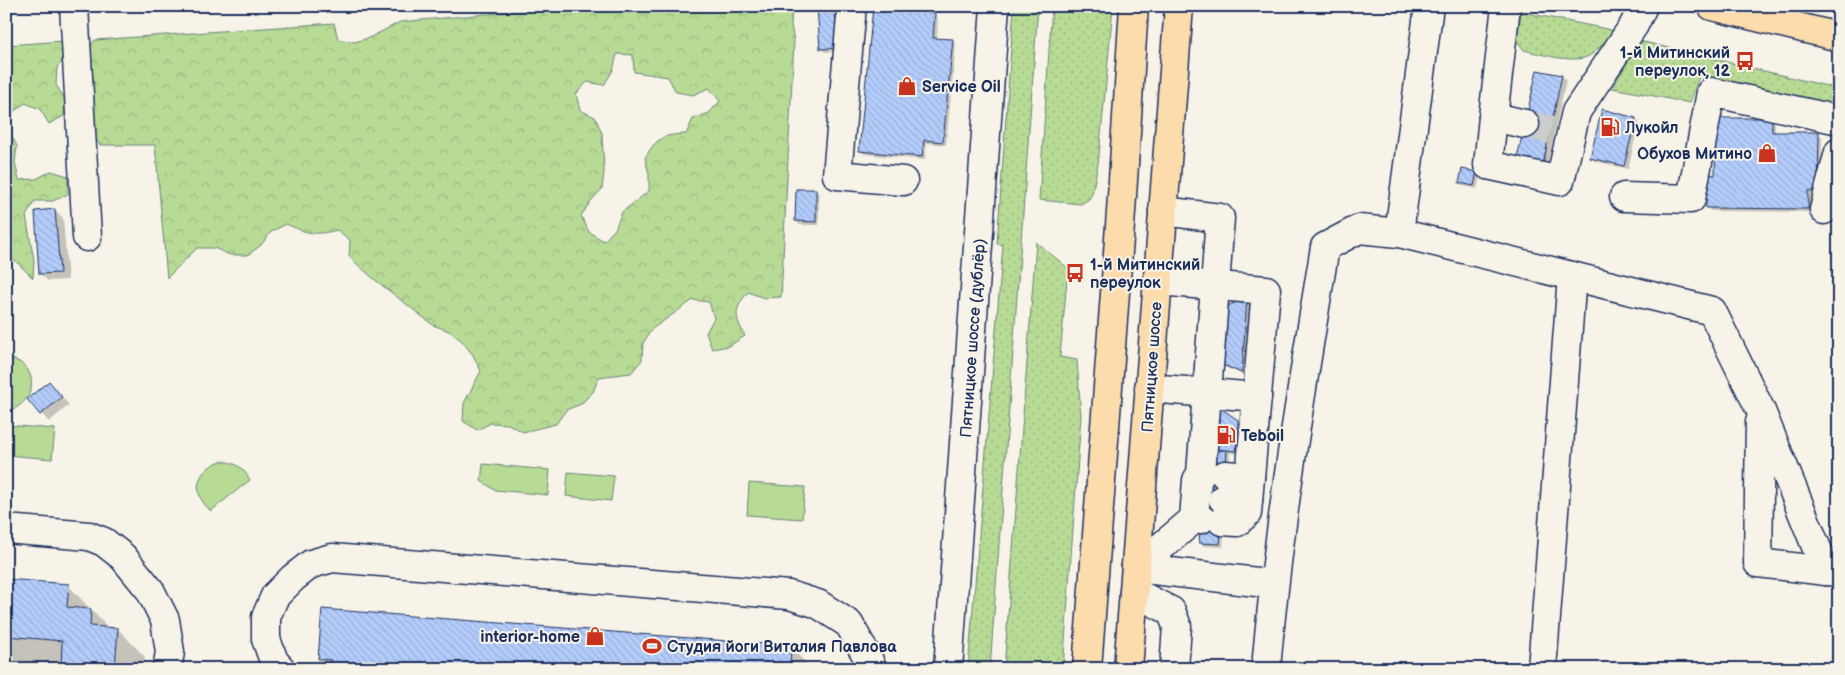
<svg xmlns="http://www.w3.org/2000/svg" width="1845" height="675" font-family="'Balsamiq Sans',sans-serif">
<defs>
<pattern id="grass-dots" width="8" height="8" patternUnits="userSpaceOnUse" patternTransform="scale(1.25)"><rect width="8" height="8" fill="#b7da94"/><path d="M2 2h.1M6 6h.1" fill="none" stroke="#9dbb82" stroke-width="1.8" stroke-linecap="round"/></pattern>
<pattern id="forest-crowns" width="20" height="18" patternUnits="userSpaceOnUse" patternTransform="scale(1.25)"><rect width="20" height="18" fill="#b7da94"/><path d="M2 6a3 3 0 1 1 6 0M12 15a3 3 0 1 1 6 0" fill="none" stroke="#9dbb82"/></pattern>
<pattern id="building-back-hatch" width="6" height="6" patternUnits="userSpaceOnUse" patternTransform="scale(1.25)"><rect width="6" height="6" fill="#b3ccfa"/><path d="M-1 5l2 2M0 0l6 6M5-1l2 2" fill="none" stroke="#99b0d9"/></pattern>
</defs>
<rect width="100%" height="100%" fill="#f7f3e8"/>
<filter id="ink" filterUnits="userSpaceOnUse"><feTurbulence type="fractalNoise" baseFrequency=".02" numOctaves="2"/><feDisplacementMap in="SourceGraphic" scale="10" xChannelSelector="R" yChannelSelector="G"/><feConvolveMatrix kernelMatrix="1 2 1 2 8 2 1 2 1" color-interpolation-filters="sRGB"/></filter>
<g filter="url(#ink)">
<g fill="url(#grass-dots)" stroke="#698479">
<path d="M1014,6H1038L990,669H968L1003,245L997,244Z"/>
<path d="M1052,6H1113L1106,83L1098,164L1092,194L1089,199L1081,204L1039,200Z"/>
<path d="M1521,12L1617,31C1609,37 1595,54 1587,57C1570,63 1540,54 1524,50L1517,41Z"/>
<path d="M1640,41L1839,89V102L1833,104L1699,76L1690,103L1612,88Z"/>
<path d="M1036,242L1068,268L1060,357L1077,360L1081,416L1063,669H1004Z"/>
</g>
<g fill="url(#forest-crowns)" stroke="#698479" fill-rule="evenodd">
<path d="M575,6H792L791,25L794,41L781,297L764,298L748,292C734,309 734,316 745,336L729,346L712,349L706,333L714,318L709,302L693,300L652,329L643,343L642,360L631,373L599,377L593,392L581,404L566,410L556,424L523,432L508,424L491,423L477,430L463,421L464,403L481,371L473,355L462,341L449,331L433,325L374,279L349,257L350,240L337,230C314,236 307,233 286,224L271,232L261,245L248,255H230L214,248H197L167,278L155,145H100L92,133L90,47L95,40L334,23L338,39L355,42L371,37L400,22ZM617,54L633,55L634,72L668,77L676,92L693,95L709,88L720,101L709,113L693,119L686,134C663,135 657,137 645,158L649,174V191L622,212L615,229L604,241L589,232L581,216L590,202L602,189L604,172L602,133L595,117L580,110L576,94L587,82L604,85L613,70Z"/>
<path d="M64,41V60L57,67L56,85L65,99L64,116L49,124L40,109L25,103L12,113L9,131L17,146L15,163L19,180L36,179L51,171L68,176V194L53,201H35L26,216L34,260L33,278L6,252V45Z"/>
</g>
<g fill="#b7da94" stroke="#698479">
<path d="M6,358C39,361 41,402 6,412Z"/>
<path d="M6,425L55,429L52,459L6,455Z"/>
<path d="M221,461C235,462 243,467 250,480L211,511C190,493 196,470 221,461Z"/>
<path d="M483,464L550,470L548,495L495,490L481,481Z"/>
<path d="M568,472L614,476L611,501L566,496Z"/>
<path d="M749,483L805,487L802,519L747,515Z"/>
</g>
<g fill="#0003">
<path d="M818,6L838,7L841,51L825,52L821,49Z"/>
<path d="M935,15L938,18L937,39L952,41L956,44L946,145L927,143L925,160L864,154L861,151Z"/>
<path d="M1538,71L1562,76L1566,80L1546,172L1521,166Z"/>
<path d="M1635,119L1639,122L1628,169L1595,161L1591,158Z"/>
<path d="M1772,120L1775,123V133L1818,134L1822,137L1821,194H1812L1811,212L1711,211L1707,207L1716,176Z"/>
<path d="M1476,173L1480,176L1477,189L1464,186L1460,183Z"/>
<path d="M816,191L819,194V225H800L796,221Z"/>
<path d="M55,210L63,218L68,280L48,281L40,274Z"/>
<path d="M1247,300L1251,303L1245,376L1223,366L1219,362Z"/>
<path d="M49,382L69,405L49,422L29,400Z"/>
<path d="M1238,421L1242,425L1239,454L1230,453L1223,547L1204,546L1200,542L1219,453L1214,448Z"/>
<path d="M6,580L68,585L109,629H118L145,657L144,669H65L62,665L6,661Z"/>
<path d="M791,648L812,669H330L319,658Z"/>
</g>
<g fill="url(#building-back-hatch)" stroke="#1b2f5e">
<path d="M817,6H835L838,48L820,49Z"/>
<path d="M873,7L935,13L933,38L953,39L943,142L924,140L922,157L859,151Z"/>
<path d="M1537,70L1562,75L1542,169L1516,163Z"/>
<path d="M1602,109L1636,118L1624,166L1590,158Z"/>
<path d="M1716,118H1772V132H1819L1818,191H1808V209L1706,208V174L1715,175Z"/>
<path d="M1462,169L1477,172L1474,186L1459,183Z"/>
<path d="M796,189H816V222L795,221Z"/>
<path d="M55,209L60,273L39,274L35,211Z"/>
<path d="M1247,298L1242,373L1218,363L1222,308Z"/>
<path d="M49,381L62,397L40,415L27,399Z"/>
<path d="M1216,405L1238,420L1236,451L1213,449Z"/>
<path d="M1222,450H1227L1220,544L1199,543L1205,459Z"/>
<path d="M6,579L69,584L67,607L91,609L90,626L118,628L115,668L120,669H84L61,666L62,641L6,636Z"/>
<path d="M322,609L791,646L790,668L804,669H330L331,660L318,659Z"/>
</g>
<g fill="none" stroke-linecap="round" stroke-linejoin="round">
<path stroke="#cbcccc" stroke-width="28" stroke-dasharray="28 14" stroke-linecap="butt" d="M1525,124L1551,130"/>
<g stroke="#1b2f5e" stroke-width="31">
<g id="minor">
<path d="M74,6L87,237"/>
<path d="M852,6L837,175L903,181"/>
<path d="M1506,6L1493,117L1525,124"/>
<path d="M1493,117L1488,165L1560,181L1576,112L1634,25L1643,6"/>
<path d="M1624,197L1691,199L1711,92L1839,120"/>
<path d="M1824,210L1839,152"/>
<path d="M1163,211L1220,218L1201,474L1197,480L1194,519"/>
<path d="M1399,233L1429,6"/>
<path d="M1158,281L1266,290L1247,513L1237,522L1222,521"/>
<path d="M1149,388L1257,397"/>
<path d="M1760,422L1758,563L1826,571"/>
<path d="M1225,475L1250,477"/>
<path d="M1223,499L1248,501"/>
<path d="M6,529L89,536L104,542L123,557L150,590L165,620L170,652L167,669"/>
<path d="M1136,568L1274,584"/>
<path d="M1136,568L1194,519H1201"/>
<path d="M1134,592L1171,611L1177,626L1174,669"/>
<path d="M281,669L274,661L266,639V617L275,596L293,578L311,564L332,558L789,595L818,604L849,624L868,658L872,669"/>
<path d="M948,669L995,6"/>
<path d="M1266,669C1278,527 1302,387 1325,247L1359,229L1399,233L1712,311L1761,411L1826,571L1839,572"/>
<path d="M1542,669L1572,276"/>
</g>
</g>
<g stroke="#1b2f5e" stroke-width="31">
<g id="major">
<path d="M1712,6L1839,37"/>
<path d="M1087,669L1121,212L1134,6"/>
<path d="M1128,669L1179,6"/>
</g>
</g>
<use href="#minor" stroke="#f7f3e8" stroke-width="28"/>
<use href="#major" stroke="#fcdcac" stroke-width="28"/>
</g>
</g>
<defs>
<g id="bus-bare" transform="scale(1.5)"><path d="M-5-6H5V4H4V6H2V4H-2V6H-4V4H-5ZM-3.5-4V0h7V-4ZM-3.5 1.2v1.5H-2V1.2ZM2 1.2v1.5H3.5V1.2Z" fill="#c8321e" stroke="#f7f3e8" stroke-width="2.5" paint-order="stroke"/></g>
<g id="shop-bare" transform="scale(1.5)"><path d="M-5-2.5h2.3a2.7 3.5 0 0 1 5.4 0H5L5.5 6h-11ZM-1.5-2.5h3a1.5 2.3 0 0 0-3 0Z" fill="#c8321e" stroke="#f7f3e8" stroke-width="2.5" paint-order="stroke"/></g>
<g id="fuel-bare" transform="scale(1.5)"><path d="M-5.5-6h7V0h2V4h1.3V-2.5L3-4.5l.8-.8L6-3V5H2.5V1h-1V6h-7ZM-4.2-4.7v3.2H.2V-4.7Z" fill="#c8321e" stroke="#f7f3e8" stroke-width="2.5" paint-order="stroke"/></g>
<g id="stadium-bare" transform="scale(1.5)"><path d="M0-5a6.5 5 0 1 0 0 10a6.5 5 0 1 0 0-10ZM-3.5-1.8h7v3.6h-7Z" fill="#c8321e" stroke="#f7f3e8" stroke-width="2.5" paint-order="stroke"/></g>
</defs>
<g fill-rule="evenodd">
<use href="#bus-bare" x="1745" y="61"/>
<use href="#shop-bare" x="907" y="86"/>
<use href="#fuel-bare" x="1610" y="127"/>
<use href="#shop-bare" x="1767" y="153"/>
<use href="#bus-bare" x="1075" y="273"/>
<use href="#fuel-bare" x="1226" y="435"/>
<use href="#shop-bare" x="595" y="636"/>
<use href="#stadium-bare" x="652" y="646"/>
</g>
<g text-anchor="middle" stroke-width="4" stroke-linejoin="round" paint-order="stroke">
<g font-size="16" font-weight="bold" fill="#1b2f5e" stroke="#f7f3e8" text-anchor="start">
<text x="1730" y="58" text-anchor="end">1-й Митинский<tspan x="1730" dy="18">переулок, 12</tspan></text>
<text x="922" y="92">Service Oil</text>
<text x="1625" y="133">Лукойл</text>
<text x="1752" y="159" text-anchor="end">Обухов Митино</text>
<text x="1090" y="270">1-й Митинский<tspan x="1090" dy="18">переулок</tspan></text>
<text x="1241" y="441">Teboil</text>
<text x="580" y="642" text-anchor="end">interior-home</text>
<text x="667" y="652">Студия йоги Виталия Павлова</text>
</g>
<g font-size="16" fill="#1b2f5e" stroke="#f7f3e8">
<text transform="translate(972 338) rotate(-86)" y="6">Пятницкое шоссе (дублёр)</text>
<text transform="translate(1151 367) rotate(-86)" y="6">Пятницкое шоссе</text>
</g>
</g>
<rect width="1845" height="675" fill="none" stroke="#f7f3e8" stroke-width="25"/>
<rect x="12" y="12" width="1820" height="650" fill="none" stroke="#1b2f5e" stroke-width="2" filter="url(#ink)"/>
</svg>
